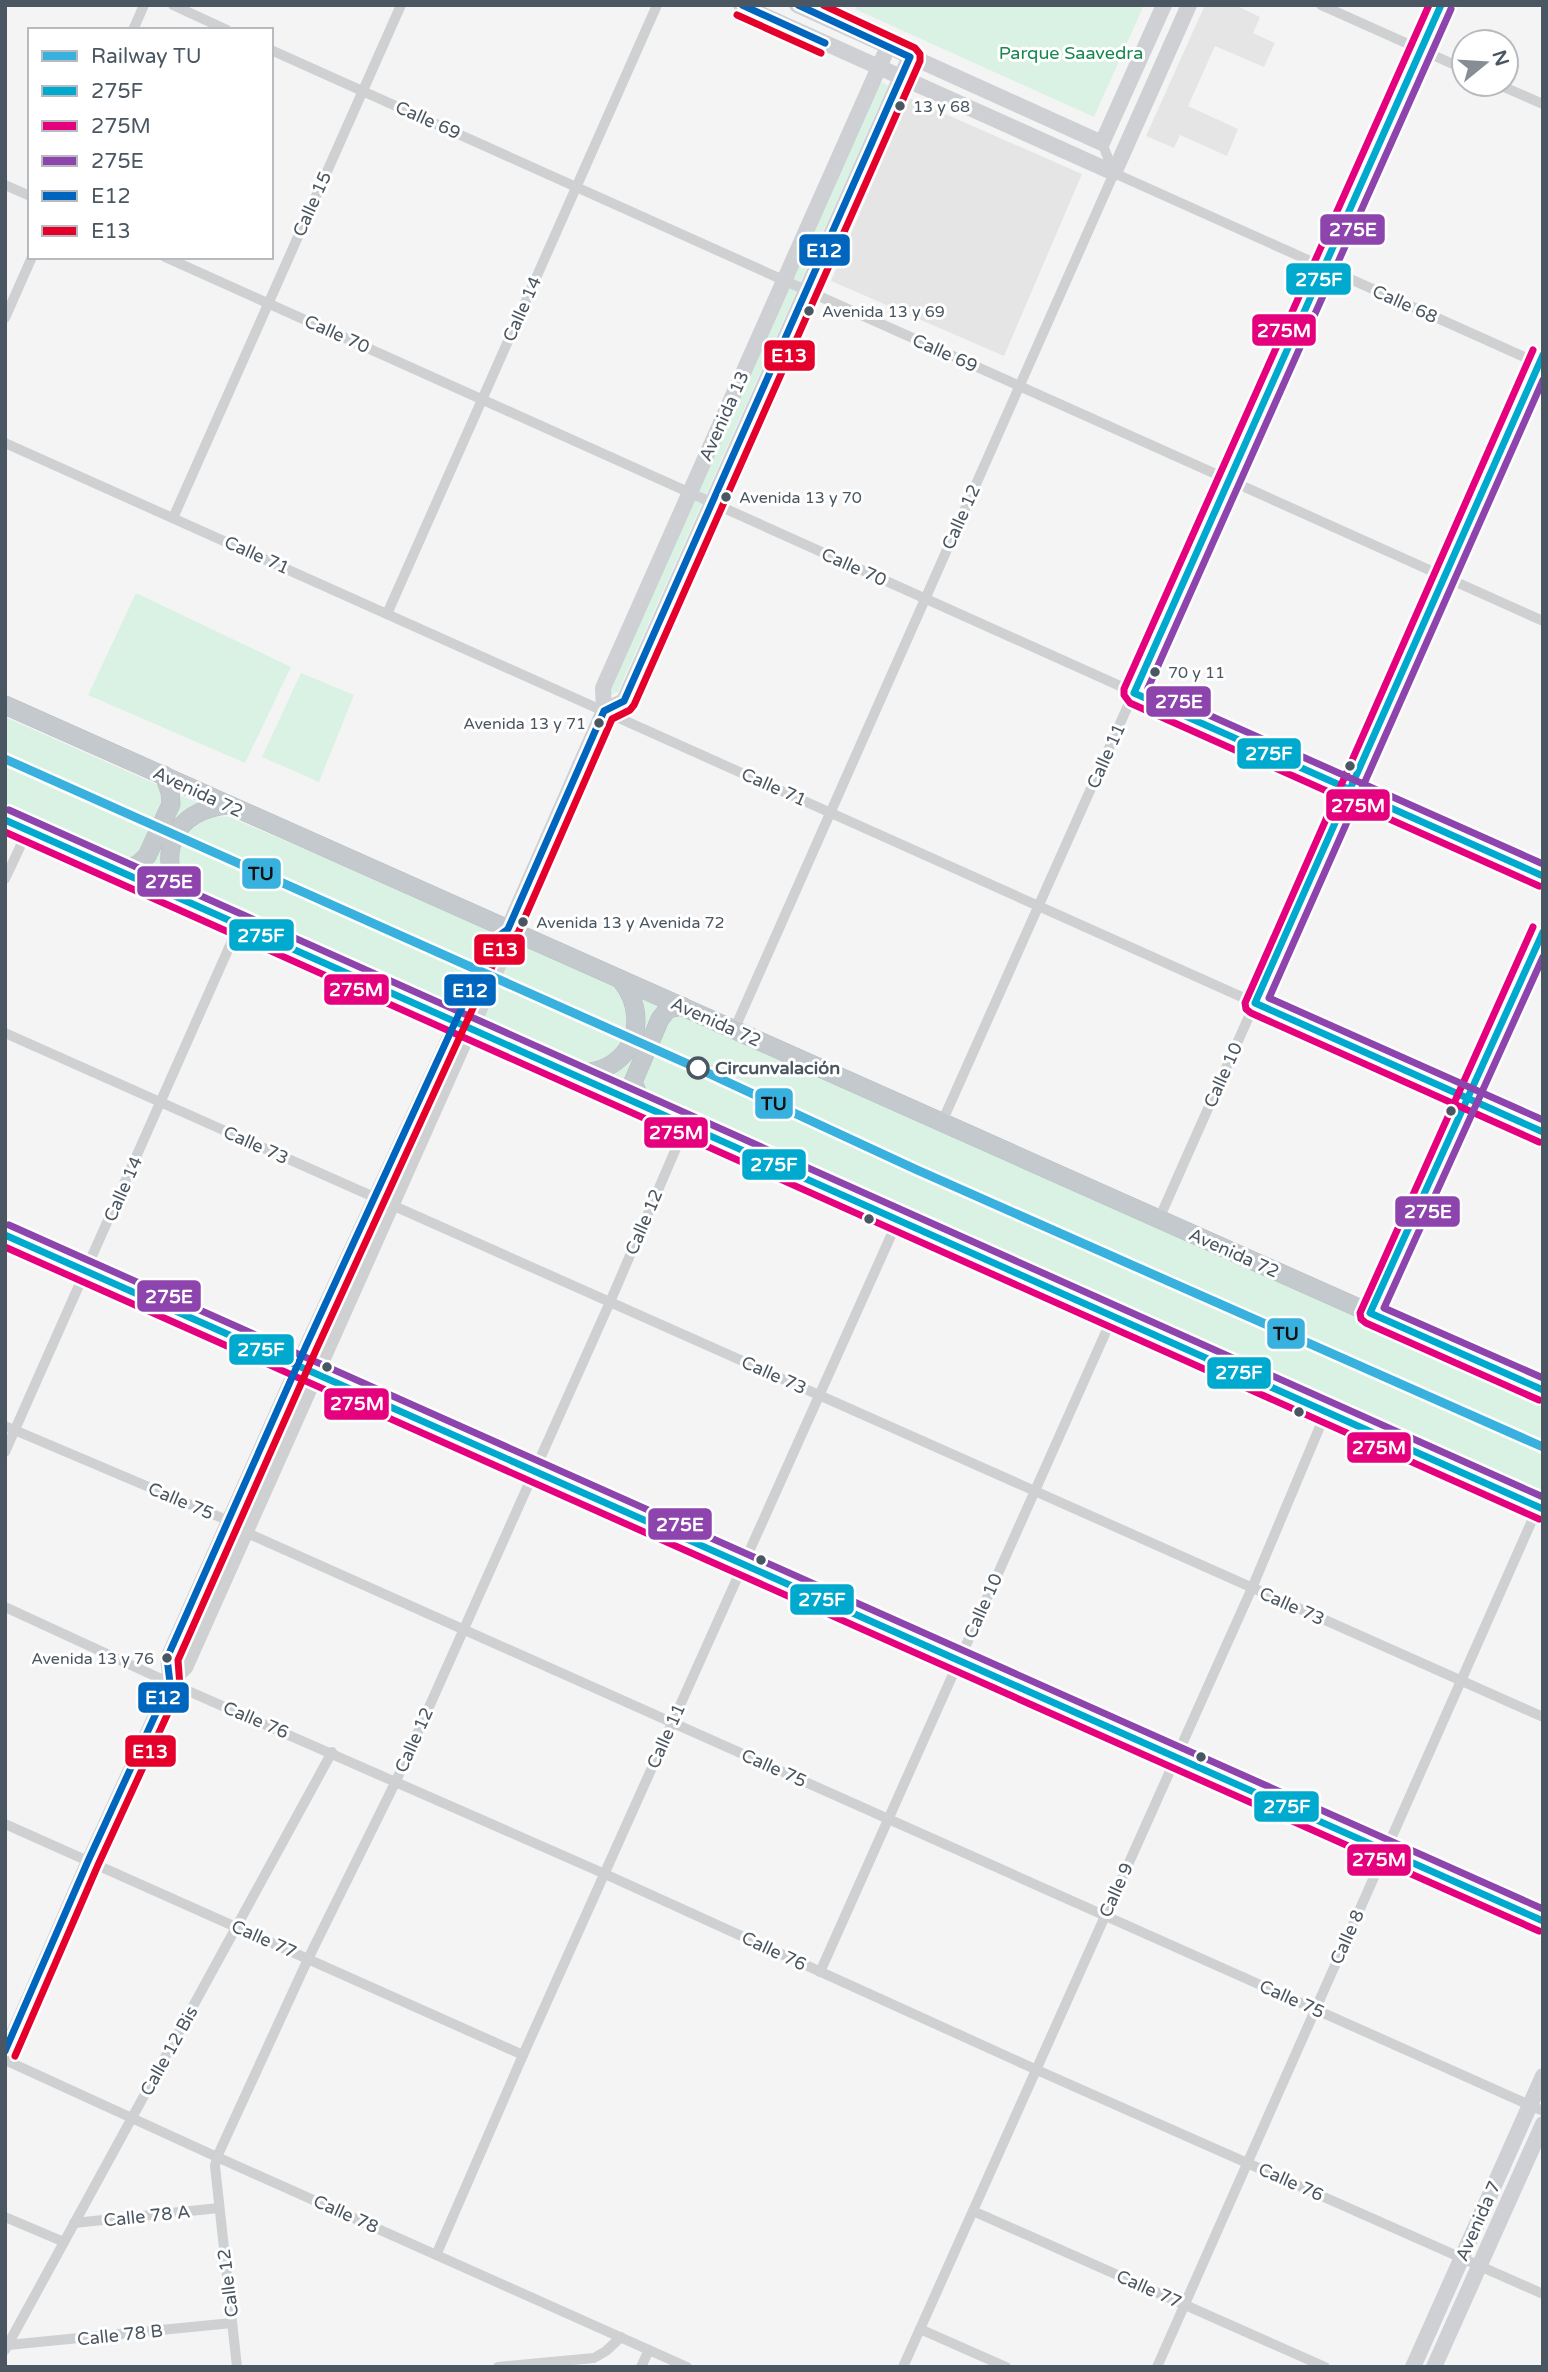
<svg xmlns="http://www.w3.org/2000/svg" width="1548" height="2372" font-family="'Varela Round',sans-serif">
<rect width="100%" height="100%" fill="#f4f4f4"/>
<g fill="#e6e5e6">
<path d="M1205,5H1235L1260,17L1253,33L1275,43L1264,67L1215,46L1188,106L1238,129L1227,156L1180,135L1174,148L1146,136Z"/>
<path d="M909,98L1082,174L1004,356L831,281Z"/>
</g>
<g fill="#d9f2e3">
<path d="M857,5H1144L1094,117L855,9Z"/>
<path d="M883,82L888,86L618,692L610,695V686L876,87Z"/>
<path d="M136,593L291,667L245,763L88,695Z"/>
<path d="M301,673L354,695L319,782L262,757Z"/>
<path d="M5,717L158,785L163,791L165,798L141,856L126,861L5,808Z"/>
<path d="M175,793L201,804L188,810L166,880L141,870Z"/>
<path d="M212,816L229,817L492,928L455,1012L194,893C178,879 178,867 176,847L196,821Z"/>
<path d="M516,939L615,984L623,992L631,1025C616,1053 611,1066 576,1065L479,1023Z"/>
<path d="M641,995L666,1005L630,1090L600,1076C636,1052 653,1043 641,995Z"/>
<path d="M674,1012L1543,1396V1498L643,1096L638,1084L665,1018Z"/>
</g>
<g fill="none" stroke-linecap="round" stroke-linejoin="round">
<g stroke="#b9bec3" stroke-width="19">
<g id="trunk">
<path d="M5,705L1543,1390"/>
<path d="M5,820L1543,1509"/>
<path d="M119,871L137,865L147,856L171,804L170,792L164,775"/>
<path d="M183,900C155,855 172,811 227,805"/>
<path d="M572,1074C587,1073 602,1072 615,1062C643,1041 641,1004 620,979"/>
<path d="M643,1106L633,1082L660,1019L668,1009L682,1006"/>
</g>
</g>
<g stroke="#ced0d2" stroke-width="10">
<path d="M173,5L227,30"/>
<path d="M1321,5L1464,69"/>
<path d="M133,30L144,5"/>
<path d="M271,50L1543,621"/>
<path d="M1497,84L1543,104"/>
<path d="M1102,143L1114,173L1542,365"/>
<path d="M5,185L30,196"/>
<path d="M165,257L1543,876"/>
<path d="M5,318L32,257"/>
<path d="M5,443L1543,1132"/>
<path d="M173,518L401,5"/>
<path d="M387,614L657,5"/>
<path d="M5,879L28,830"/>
<path d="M734,1030L1114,173"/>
<path d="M5,1033L1543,1717"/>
<path d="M942,1122L1441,5"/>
<path d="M1159,1219L1543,354"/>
<path d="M5,1235L1543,1921"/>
<path d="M1370,1313L1543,931"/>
<path d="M5,1426L229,1521L245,1532L1543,2111"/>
<path d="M5,1452L239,925"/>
<path d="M5,1607L170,1683L605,1874L1037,2070L1543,2294"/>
<path d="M5,1824L523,2055"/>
<path d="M820,1972L1113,1316"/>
<path d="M5,2060L217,2157L687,2367"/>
<path d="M973,2211L1325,2367"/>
<path d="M5,2217L64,2242"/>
<path d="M74,2223L219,2208"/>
<path d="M437,2253L523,2055L898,1220"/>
<path d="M920,2329L1006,2367"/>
<path d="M8,2345L232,2323"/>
<path d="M5,2350L332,1752"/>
<path d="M237,2367L215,2166L217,2157L308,1959L396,1781L610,1302L686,1125"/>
<path d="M498,2367L594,2358L606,2351L621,2337"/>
<path d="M641,2367L649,2350"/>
<path d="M903,2367L1252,1588L1326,1412"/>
<path d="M1157,2367L1538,1507"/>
</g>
<g stroke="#ced0d2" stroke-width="14">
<path d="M170,1683L167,1658L306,1346L456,1022"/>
<path d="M5,2052L88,1861L170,1683L186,1668L471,1029"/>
</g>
<g stroke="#ced0d4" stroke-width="16">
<path d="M741,5L1114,173L1189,5"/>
<path d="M797,5L1102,143L1164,5"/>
<path d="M604,711L624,701L910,57"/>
<path d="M456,1022L493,940L508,929"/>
<path d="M471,1029L506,947L508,929L604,711L603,688L888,47"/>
<path d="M1413,2367L1543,2076"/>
<path d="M1434,2367L1543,2124"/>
</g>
<use href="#trunk" stroke="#c4c9cd" stroke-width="18"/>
<g stroke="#fff" stroke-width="12">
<g id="bus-1">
<path d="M1441,5L1134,693L1543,876"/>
<path d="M1543,355L1255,1003L1543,1132"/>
<path d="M5,820L1543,1509"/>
<path d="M1543,932L1370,1313L1543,1390"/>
<path d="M5,1235L1543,1921"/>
</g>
</g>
<g stroke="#fff" stroke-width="12">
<g id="bus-2">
<path d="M1429,5L1124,689V695L1130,703L1539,886"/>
<path d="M1533,350L1245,1003L1246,1009L1251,1013L1539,1142"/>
<path d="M5,832L1539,1519"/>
<path d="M1533,927L1360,1313L1361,1319L1366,1323L1539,1400"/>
<path d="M5,1247L1539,1931"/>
</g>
</g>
<g stroke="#fff" stroke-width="12">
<g id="bus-3">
<path d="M1451,9L1148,688L1543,864"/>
<path d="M1543,380L1269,998L1543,1120"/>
<path d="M9,810L1543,1497"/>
<path d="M1543,957L1384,1308L1543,1378"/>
<path d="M9,1225L1543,1909"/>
</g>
</g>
<g stroke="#fff" stroke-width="12">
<g id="bus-4">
<path d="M742,5L825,43"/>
<path d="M5,2051L88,1861L170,1683L167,1658L306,1346L493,940L508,929L604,711L624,701L910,57L798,5"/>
</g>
</g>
<g stroke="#fff" stroke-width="12">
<g id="bus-5">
<path d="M737,15L821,53"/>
<path d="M15,2056L98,1865L180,1687L178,1660L316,1350L501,947L518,933L612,719L630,710L634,705L920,61V54L915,48L823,5"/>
</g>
</g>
<use href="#bus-1" stroke="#00a9ce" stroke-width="7"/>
<use href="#bus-2" stroke="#e5007d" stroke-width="7"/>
<use href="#bus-3" stroke="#8e44ad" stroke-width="7"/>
<use href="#bus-4" stroke="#0065bd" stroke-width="7"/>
<use href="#bus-5" stroke="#e4002b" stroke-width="7"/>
<g stroke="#fff" stroke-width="14">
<path id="rail-1" d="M5,759L697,1068L915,1169L1543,1447"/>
</g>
<use href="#rail-1" stroke="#39b1df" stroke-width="9"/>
</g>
<g fill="#4a5661" stroke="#fff" stroke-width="2.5">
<circle cx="900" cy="106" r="6"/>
<circle cx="809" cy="311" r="6"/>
<circle cx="726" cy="497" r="6"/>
<circle cx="1155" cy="672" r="6"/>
<circle cx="599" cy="723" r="6"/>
<circle cx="1350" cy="766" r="6"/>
<circle cx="523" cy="922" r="6"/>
<circle cx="1451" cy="1111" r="6"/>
<circle cx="869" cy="1219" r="6"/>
<circle cx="327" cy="1367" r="6"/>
<circle cx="1299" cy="1412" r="6"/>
<circle cx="761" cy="1560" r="6"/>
<circle cx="167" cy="1658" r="6"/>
<circle cx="1201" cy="1757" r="6"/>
</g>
<circle fill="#fff" stroke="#4a5661" stroke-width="3.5" cx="698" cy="1068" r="10"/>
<g text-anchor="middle" stroke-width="6" stroke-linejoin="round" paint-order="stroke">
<g font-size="16" fill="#4a5661" stroke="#fff" text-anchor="start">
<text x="913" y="112">13 y 68</text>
<text x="822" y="317">Avenida 13 y 69</text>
<text x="739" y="503">Avenida 13 y 70</text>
<text x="1168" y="678">70 y 11</text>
<text x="586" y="729" text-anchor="end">Avenida 13 y 71</text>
<text x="536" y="928">Avenida 13 y Avenida 72</text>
<text x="154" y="1664" text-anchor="end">Avenida 13 y 76</text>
</g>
<g font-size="18" fill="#17864f" stroke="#fff">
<text x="1071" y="59">Parque Saavedra</text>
</g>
<g font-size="18" fill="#4a5661" stroke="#fff">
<text transform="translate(428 120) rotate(24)" y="6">Calle 69</text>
<text transform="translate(312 204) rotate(-66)" y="6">Calle 15</text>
<text transform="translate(1405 304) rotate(24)" y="6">Calle 68</text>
<text transform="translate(522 309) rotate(-66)" y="6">Calle 14</text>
<text transform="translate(337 334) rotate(24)" y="6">Calle 70</text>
<text transform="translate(945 353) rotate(24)" y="6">Calle 69</text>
<text transform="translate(724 416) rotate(-66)" y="6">Avenida 13</text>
<text transform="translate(961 517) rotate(-66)" y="6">Calle 12</text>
<text transform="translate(257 555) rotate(24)" y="6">Calle 71</text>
<text transform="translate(854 567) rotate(24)" y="6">Calle 70</text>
<text transform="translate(1106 756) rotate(-66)" y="6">Calle 11</text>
<text transform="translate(774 787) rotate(24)" y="6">Calle 71</text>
<text transform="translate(198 792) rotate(25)" y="6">Avenida 72</text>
<text transform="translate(716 1022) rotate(24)" y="6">Avenida 72</text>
<text transform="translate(1223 1075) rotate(-66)" y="6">Calle 10</text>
<text transform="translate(256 1145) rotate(24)" y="6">Calle 73</text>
<text transform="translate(123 1189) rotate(-66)" y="6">Calle 14</text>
<text transform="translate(644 1222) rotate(-67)" y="6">Calle 12</text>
<text transform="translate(1234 1253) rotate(24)" y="6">Avenida 72</text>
<text transform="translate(774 1375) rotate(24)" y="6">Calle 73</text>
<text transform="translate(181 1501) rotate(23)" y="6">Calle 75</text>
<text transform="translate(983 1606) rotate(-66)" y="6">Calle 10</text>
<text transform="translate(1292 1606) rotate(24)" y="6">Calle 73</text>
<text transform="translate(256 1720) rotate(23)" y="6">Calle 76</text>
<text transform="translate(666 1736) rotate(-66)" y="6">Calle 11</text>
<text transform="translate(414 1740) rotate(-66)" y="6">Calle 12</text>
<text transform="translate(774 1768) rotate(24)" y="6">Calle 75</text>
<text transform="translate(1116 1890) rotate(-66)" y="6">Calle 9</text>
<text transform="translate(1347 1937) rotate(-66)" y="6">Calle 8</text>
<text transform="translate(264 1939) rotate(24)" y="6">Calle 77</text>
<text transform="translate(774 1951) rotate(25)" y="6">Calle 76</text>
<text transform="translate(1292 1999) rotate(24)" y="6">Calle 75</text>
<text transform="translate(169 2051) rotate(-61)" y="6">Calle 12 Bis</text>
<text transform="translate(1291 2182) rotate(24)" y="6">Calle 76</text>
<text transform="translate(346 2214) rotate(24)" y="6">Calle 78</text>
<text transform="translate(147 2216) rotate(-6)" y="6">Calle 78 A</text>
<text transform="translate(1478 2221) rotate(-66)" y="6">Avenida 7</text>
<text transform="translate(228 2283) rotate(-97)" y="6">Calle 12</text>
<text transform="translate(1149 2289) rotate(24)" y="6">Calle 77</text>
<text transform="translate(120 2335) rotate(-6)" y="6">Calle 78 B</text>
</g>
<g font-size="18" font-weight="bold" fill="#4a5661" stroke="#fff" text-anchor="start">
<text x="715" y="1074">Circunvalación</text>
</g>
</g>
<g stroke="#fff" stroke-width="2.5">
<rect x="1319" y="213" width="67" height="33" rx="7" fill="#8e44ad"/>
<rect x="798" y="233" width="53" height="34" rx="7" fill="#0065bd"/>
<rect x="1285" y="262" width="67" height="34" rx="7" fill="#00a9ce"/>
<rect x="1251" y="313" width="66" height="34" rx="7" fill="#e5007d"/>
<rect x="763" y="339" width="53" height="33" rx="7" fill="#e4002b"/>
<rect x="1145" y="685" width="67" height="33" rx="7" fill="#8e44ad"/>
<rect x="1236" y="737" width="66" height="33" rx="7" fill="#00a9ce"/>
<rect x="1325" y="788" width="66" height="34" rx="7" fill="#e5007d"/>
<rect x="241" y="857" width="41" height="33" rx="7" fill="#39b1df"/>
<rect x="136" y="865" width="66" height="33" rx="7" fill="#8e44ad"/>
<rect x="228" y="918" width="67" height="34" rx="7" fill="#00a9ce"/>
<rect x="473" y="933" width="53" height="33" rx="7" fill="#e4002b"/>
<rect x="323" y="973" width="67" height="33" rx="7" fill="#e5007d"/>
<rect x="443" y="973" width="54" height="34" rx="7" fill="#0065bd"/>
<rect x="754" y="1087" width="40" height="33" rx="7" fill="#39b1df"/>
<rect x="643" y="1116" width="66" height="33" rx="7" fill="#e5007d"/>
<rect x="741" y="1148" width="66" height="33" rx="7" fill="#00a9ce"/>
<rect x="1394" y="1195" width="67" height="33" rx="7" fill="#8e44ad"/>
<rect x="136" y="1279" width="66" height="34" rx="7" fill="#8e44ad"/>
<rect x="1266" y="1317" width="40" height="33" rx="7" fill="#39b1df"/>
<rect x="228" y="1333" width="67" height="33" rx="7" fill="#00a9ce"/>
<rect x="1206" y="1356" width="66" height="34" rx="7" fill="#00a9ce"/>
<rect x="323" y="1387" width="67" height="34" rx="7" fill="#e5007d"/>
<rect x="1346" y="1431" width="66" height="33" rx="7" fill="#e5007d"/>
<rect x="647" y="1507" width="66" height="34" rx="7" fill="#8e44ad"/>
<rect x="789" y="1583" width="66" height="33" rx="7" fill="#00a9ce"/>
<rect x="137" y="1681" width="53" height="33" rx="7" fill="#0065bd"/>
<rect x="124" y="1734" width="53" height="34" rx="7" fill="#e4002b"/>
<rect x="1253" y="1790" width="67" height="33" rx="7" fill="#00a9ce"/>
<rect x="1346" y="1843" width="66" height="34" rx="7" fill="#e5007d"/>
</g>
<g font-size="19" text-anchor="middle" font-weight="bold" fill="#fff">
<text x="1353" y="236">275E</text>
<text x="824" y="257">E12</text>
<text x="1319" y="286">275F</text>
<text x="1284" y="337">275M</text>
<text x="789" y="362">E13</text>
<text x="1179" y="708">275E</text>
<text x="1269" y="760">275F</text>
<text x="1358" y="812">275M</text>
<text x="169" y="888">275E</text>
<text x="261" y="942">275F</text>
<text x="500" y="956">E13</text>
<text x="356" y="996">275M</text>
<text x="470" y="997">E12</text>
<text x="676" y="1139">275M</text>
<text x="774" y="1171">275F</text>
<text x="1428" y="1218">275E</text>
<text x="169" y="1303">275E</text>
<text x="261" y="1356">275F</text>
<text x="1239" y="1379">275F</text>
<text x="357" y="1410">275M</text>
<text x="1379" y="1454">275M</text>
<text x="680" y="1531">275E</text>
<text x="822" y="1606">275F</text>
<text x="163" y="1704">E12</text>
<text x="150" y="1758">E13</text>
<text x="1287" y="1813">275F</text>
<text x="1379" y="1866">275M</text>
</g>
<g font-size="19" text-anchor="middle" font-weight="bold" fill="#111">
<text x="261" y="880">TU</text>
<text x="774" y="1110">TU</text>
<text x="1286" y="1340">TU</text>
</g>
<rect width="1548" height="2372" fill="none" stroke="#4a5661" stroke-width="14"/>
<rect x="28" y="28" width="245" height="231" fill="#ffffff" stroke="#b7bbc0" stroke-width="2"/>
<rect x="42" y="51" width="35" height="10" fill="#39b1df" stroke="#b7bbc0" stroke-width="2"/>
<text x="91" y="63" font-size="21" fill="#4a5661">Railway TU</text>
<rect x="42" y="86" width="35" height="10" fill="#00a9ce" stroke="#b7bbc0" stroke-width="2"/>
<text x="91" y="98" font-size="21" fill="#4a5661">275F</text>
<rect x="42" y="121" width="35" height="10" fill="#e5007d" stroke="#b7bbc0" stroke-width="2"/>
<text x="91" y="133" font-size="21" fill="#4a5661">275M</text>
<rect x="42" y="156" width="35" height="10" fill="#8e44ad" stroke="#b7bbc0" stroke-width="2"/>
<text x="91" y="168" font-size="21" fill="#4a5661">275E</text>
<rect x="42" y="191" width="35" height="10" fill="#0065bd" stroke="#b7bbc0" stroke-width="2"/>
<text x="91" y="203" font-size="21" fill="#4a5661">E12</text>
<rect x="42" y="226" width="35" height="10" fill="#e4002b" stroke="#b7bbc0" stroke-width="2"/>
<text x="91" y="238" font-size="21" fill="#4a5661">E13</text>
<g transform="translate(1485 63) rotate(72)"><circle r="33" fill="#ffffff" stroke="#b7bbc0" stroke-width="2"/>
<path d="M0-5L12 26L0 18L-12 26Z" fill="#868d94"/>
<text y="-10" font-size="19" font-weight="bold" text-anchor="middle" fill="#4a5661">N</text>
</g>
</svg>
